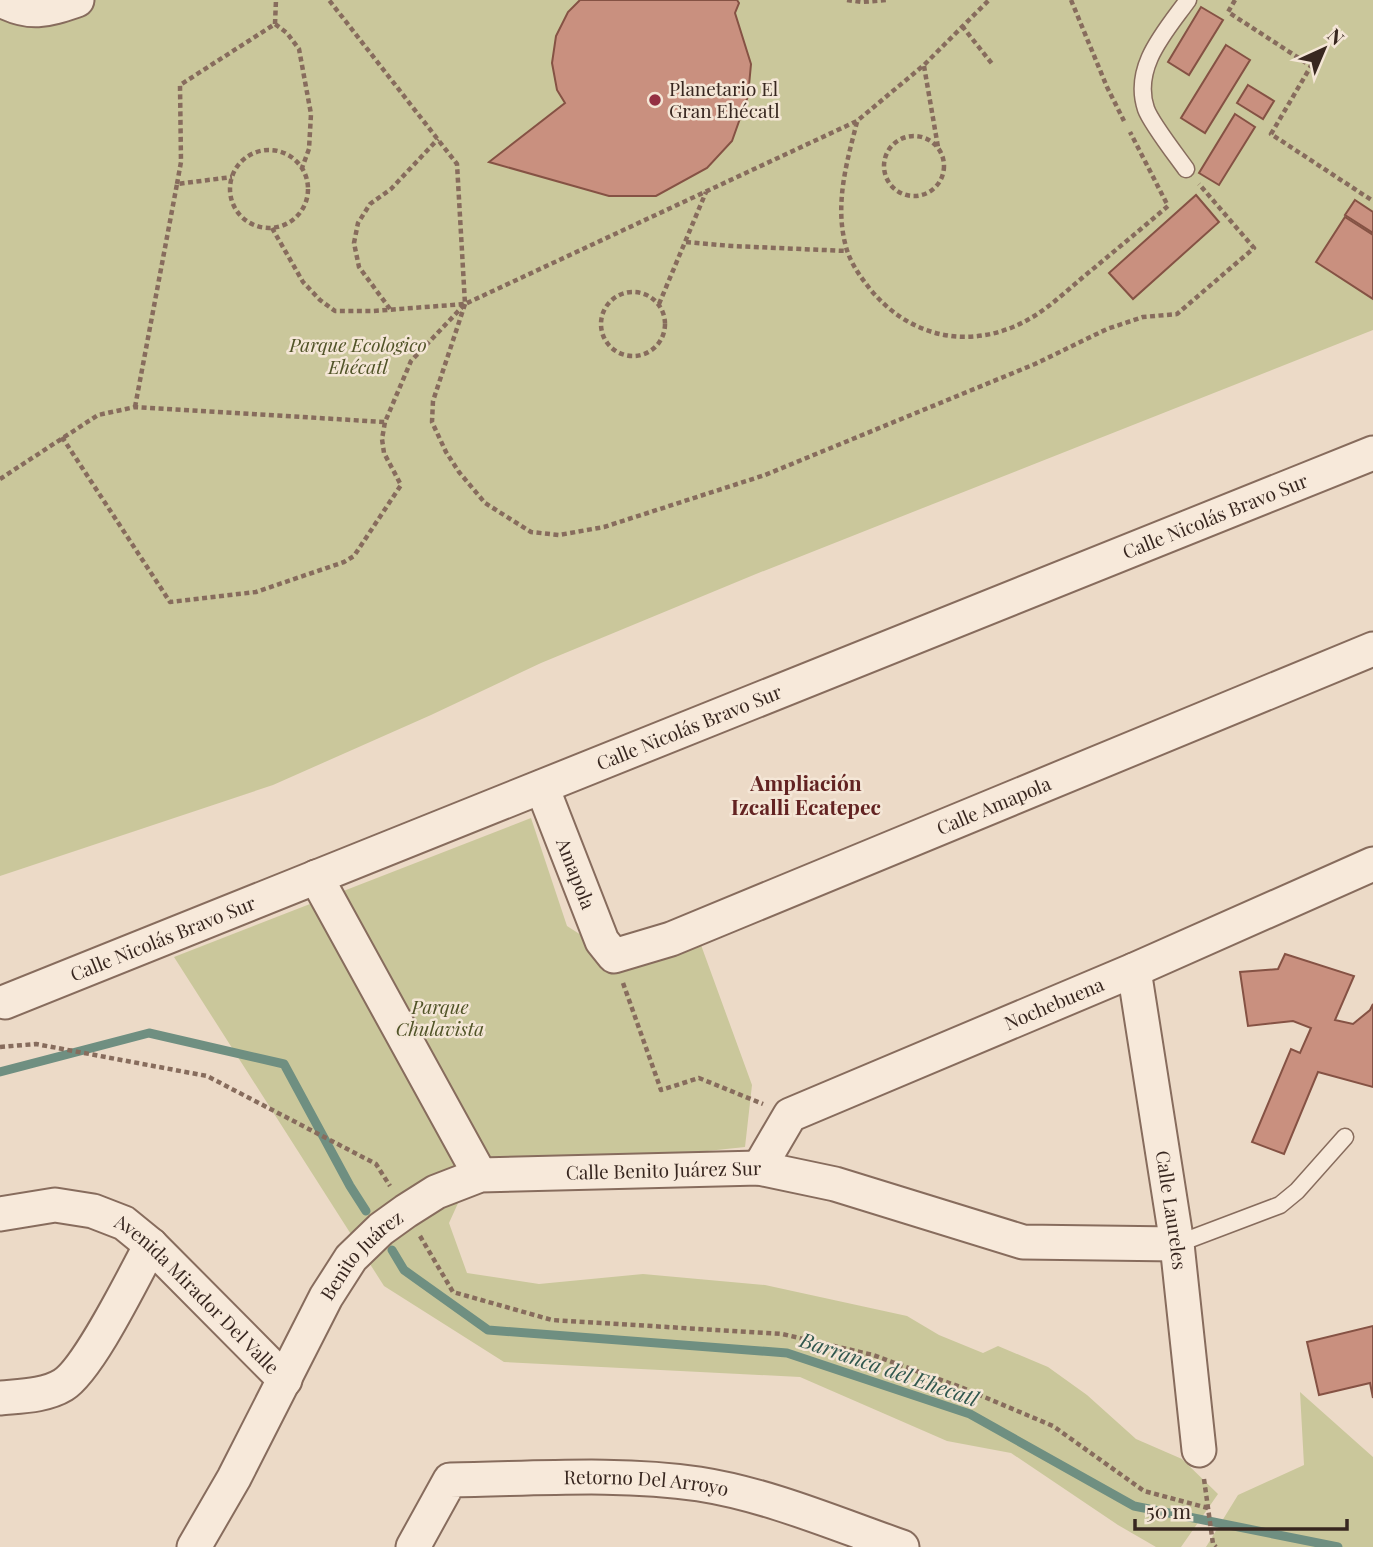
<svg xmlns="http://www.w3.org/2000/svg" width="1373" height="1547" font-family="'Playfair Display',serif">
<rect width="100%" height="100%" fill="#ecdac7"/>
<g fill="#cac79b">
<path d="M0,0H1373V330L756,574L541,663L431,715L273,785L0,876Z"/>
<path d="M531,818L567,926L628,965L701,945L752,1085L745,1147L603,1162L474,1168L449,1223L467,1273L539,1284L643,1274L765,1285L907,1316L939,1335L983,1353L998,1346L1048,1367L1087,1395L1136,1439L1182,1459L1218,1494L1181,1547H1156L1118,1525L1011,1453L947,1441L800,1377L504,1362L384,1286L174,957Z"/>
<path d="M1300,1392L1373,1457V1547H1206L1238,1495L1304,1465Z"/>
</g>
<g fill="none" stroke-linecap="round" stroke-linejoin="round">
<g stroke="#6f8f81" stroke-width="9">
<path d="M0,1072L149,1033L284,1064L350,1186L366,1211"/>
<path d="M392,1250L404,1270L488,1330L787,1353L970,1414L1134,1506L1338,1547"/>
</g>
</g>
<g fill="#c9907f" stroke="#855244" stroke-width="2">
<path d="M580,0H737L739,3L735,13L751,64L748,96L732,141L707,168L656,196H609L489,162L565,103L557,90L552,63L556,36L568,12Z"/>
<path d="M1201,7L1223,20L1189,75L1168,62Z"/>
<path d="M1226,45L1250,60L1205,133L1181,118Z"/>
<path d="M1248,85L1274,101L1263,119L1237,103Z"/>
<path d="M1235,114L1255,127L1219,185L1199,173Z"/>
<path d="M1196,195L1219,222L1133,299L1109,273Z"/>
<path d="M1355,200L1373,212V233L1345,215Z"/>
<path d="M1345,217L1373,235V299L1316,262Z"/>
<path d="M1285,954L1354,976L1335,1020L1353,1024L1370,1010L1373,1004V1087L1318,1072L1284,1154L1252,1142L1291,1049L1300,1053L1311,1028L1293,1021L1248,1026L1240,972L1278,969Z"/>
<path d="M1373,1326V1398L1370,1383L1319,1395L1307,1342Z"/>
</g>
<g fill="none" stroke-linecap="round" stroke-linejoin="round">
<g stroke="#876c5d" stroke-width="19">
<g id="lane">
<path d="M1186,169C1176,155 1151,123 1146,109C1132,67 1165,32 1188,0"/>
<path d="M1177,1244L1280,1205L1297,1191L1345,1137"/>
</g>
</g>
<g stroke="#876c5d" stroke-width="37">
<g id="street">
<path d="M1,0C31,16 47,10 77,0"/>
<path id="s1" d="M542,787L602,941L614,956L671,939L1373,649"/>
<path d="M316,877L480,1175"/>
<path id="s2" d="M1134,970L1177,1244L1199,1450"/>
<path id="s3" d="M5,1002L1373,453"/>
<path id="s4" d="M759,1168L790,1115L1134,970L1373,864"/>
<path id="s5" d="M0,1214L55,1205L93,1211L124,1223L151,1245L285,1380"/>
<path d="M0,1398C20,1396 45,1396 63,1385C89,1369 134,1276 151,1245"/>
<path id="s6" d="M194,1547L234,1478L326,1297L351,1258L381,1229L406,1211L436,1192L480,1175L759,1168L835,1184L1023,1242L1177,1244"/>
<path id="s7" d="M413,1547L450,1480C532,1479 618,1472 699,1484C769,1495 836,1524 902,1547"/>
</g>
</g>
<g stroke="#876c5d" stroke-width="4.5" stroke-dasharray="5 3.5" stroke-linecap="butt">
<path d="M847,0L862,2L887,0"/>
<path d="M1071,0L1107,87L1124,121"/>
<path d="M1235,0L1228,12L1311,66L1271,134L1373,201"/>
<path d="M275,24L276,0"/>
<path d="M962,26L993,65"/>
<path d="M924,66L938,147"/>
<path d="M857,122C847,161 835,202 845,243C849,261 859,275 870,289C906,333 959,349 1013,327C1040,316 1061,296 1082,278C1111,254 1140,230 1168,206L1130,132"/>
<circle cx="914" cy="166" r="30"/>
<circle cx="269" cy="189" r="39"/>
<path d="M177,184L181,162L180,85L275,24L287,33L299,49L311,114L309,149L302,168"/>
<path d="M272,228L303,282L320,300L335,311H373L465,304L857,121L924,65L989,0"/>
<path d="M686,242L732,246L847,251"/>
<circle cx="633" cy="324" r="32"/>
<path d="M465,304L433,401L432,422L446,452L459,472L485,503L531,532L559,535L604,527L765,475L1035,364L1107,329L1143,317L1177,314L1254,248L1199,184"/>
<path d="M659,304L706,192"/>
<path d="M390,309L359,267L354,243L358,223L370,204L391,189L438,139"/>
<path d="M135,407L177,184L232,177"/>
<path d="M62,437L170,602L256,592L344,562L354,556L401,485L384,453L382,439L385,422L411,361L465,304L457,164L329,0"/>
<path d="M0,479L98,415L135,407L385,422"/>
<path d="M623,983L661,1090L699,1078L763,1104"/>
<path d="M0,1047L36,1044L207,1076L376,1164L390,1186"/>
<path d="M420,1236L453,1292L552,1320L782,1334L873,1355L963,1388L1053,1426L1144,1491L1208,1508"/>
<path d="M1204,1479L1213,1544L1216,1547"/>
</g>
<use href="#lane" stroke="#f7e9da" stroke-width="16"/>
<use href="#street" stroke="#f7e9da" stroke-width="33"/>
</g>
<circle fill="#943043" stroke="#f4e6d6" stroke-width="2.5" cx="655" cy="100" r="7"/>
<g text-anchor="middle" stroke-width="5" stroke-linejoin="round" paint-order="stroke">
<g font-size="19" fill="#382720" stroke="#f4e6d6" text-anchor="start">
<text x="669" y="96">Planetario El<tspan x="669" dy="22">Gran Ehécatl</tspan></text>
</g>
<g font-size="19" font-style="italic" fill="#515428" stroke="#f4e6d6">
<text x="358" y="352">Parque Ecologico<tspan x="358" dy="22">Ehécatl</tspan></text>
<text x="440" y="1014">Parque<tspan x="440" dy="22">Chulavista</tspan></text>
</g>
<g font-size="19" fill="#382720" stroke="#f4e6d6">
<text dy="7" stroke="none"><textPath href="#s3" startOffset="1304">Calle Nicolás Bravo Sur</textPath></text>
<text dy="7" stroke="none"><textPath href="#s3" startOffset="737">Calle Nicolás Bravo Sur</textPath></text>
<text dy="7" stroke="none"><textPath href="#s1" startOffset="593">Calle Amapola</textPath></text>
<text dy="7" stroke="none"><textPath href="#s1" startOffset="93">Amapola</textPath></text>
<text dy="7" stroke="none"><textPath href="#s3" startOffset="170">Calle Nicolás Bravo Sur</textPath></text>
<text dy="7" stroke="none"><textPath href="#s4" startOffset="348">Nochebuena</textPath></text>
<text dy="7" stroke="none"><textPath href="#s6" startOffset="668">Calle Benito Juárez Sur</textPath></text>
<text dy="7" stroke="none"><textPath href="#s2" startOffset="243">Calle Laureles</textPath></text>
<text dy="7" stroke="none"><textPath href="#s6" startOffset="338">Benito Juárez</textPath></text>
<text dy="7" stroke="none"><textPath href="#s5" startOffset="229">Avenida Mirador Del Valle</textPath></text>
<text dy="7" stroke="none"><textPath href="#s7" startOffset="273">Retorno Del Arroyo</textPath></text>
</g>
<g font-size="21" font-weight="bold" fill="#632322" stroke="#f4e6d6">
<text x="806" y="791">Ampliación<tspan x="806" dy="24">Izcalli Ecatepec</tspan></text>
</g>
<g font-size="21" font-style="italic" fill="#30574e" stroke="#f4e6d6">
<text transform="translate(889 1370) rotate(19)" y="7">Barranca del Ehecatl</text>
</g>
</g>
<g transform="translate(1324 49) rotate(44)" stroke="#f4e6d6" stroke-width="5" paint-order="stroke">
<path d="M0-5L12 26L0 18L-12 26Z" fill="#382720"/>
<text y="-10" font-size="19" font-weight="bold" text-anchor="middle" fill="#382720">N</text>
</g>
<path d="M1135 1519v10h212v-10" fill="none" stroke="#382720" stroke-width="3.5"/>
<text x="1146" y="1519" font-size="21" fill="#382720" stroke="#f4e6d6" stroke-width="5" paint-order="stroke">50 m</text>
</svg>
